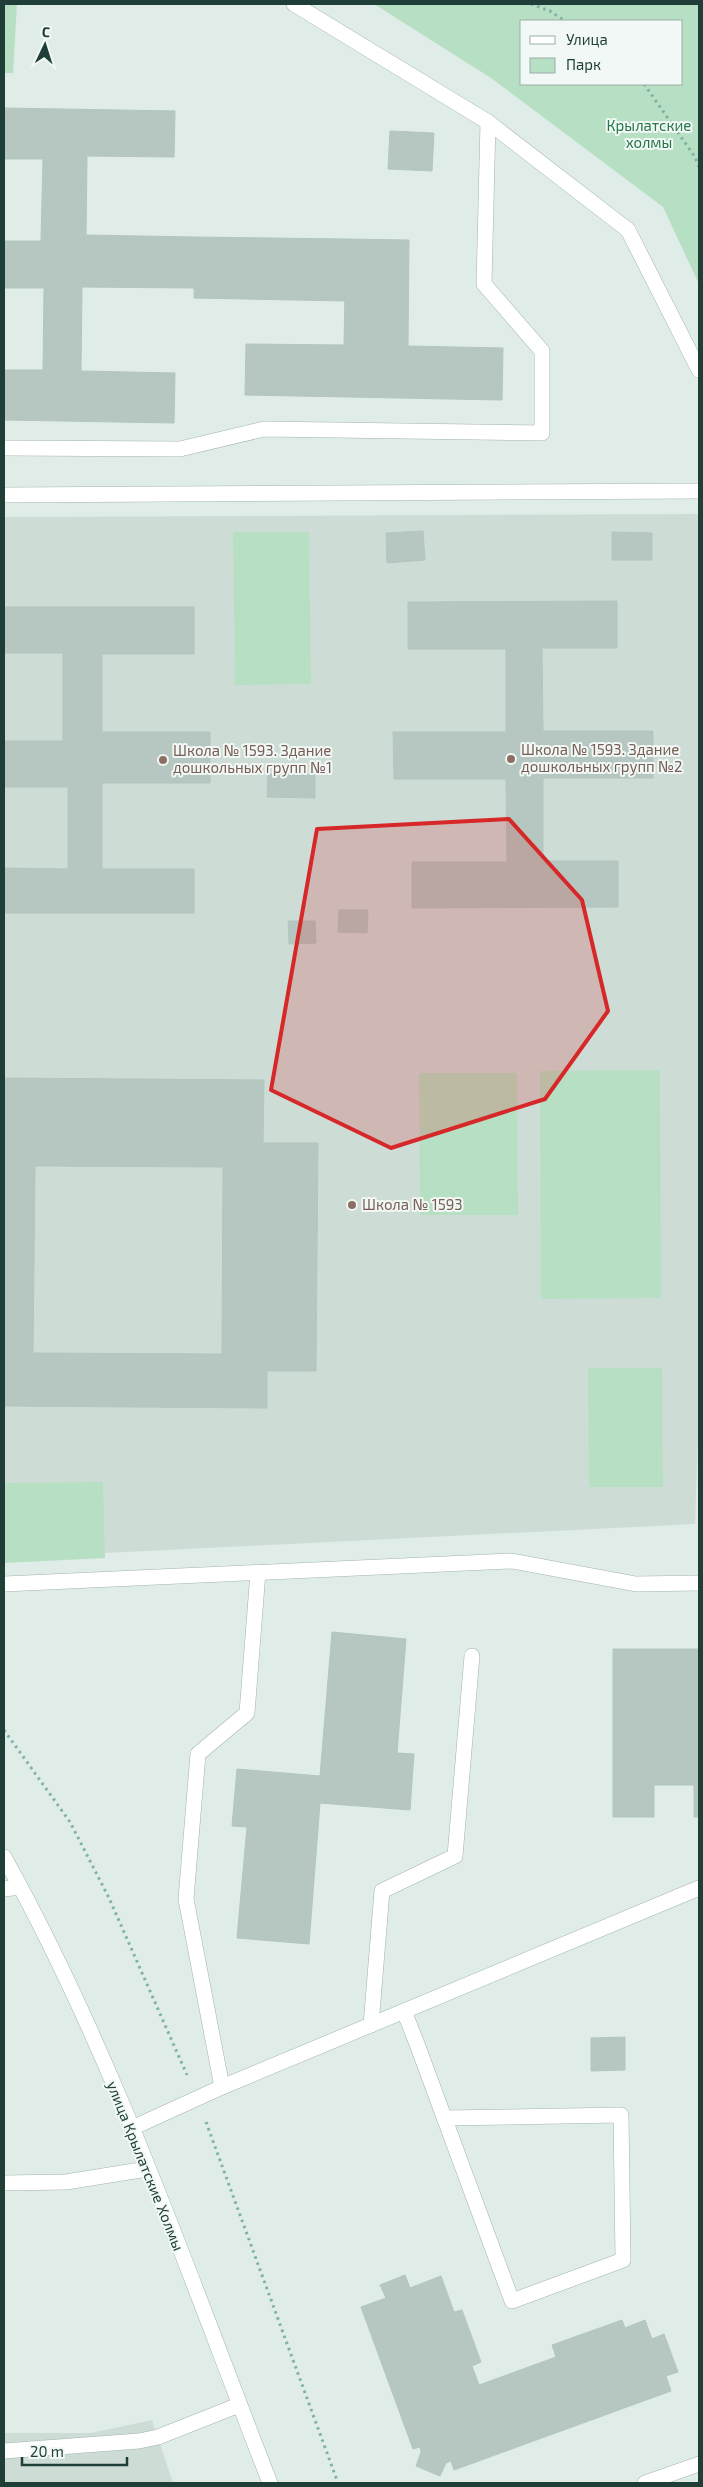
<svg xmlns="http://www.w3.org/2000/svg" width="703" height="2487" font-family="'Exo 2',sans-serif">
<rect width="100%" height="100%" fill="#e0ece7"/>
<g fill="#cedcd6">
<path d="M699,514V1407L695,1524L4,1558V517Z"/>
<path d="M152,2420L173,2483H4V2433H91Z"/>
</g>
<g fill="#b7dfc4" fill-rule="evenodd">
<path d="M4,4H17L13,73H4Z"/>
<path d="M374,4H699V284L663,207L491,78ZM522,21H682V84H522Z"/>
<path d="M233,532H309L311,684L235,685Z"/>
<path d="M660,1070L661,1298L541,1299L540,1071Z"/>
<path d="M419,1073H517L518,1215H420Z"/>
<path d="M588,1368H662L663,1487H589Z"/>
<path d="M103,1482L105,1558L4,1563V1483Z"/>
</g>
<g fill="#b5c7c0" stroke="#b2c6bf" fill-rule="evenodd">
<path d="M4,108L175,111L174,157L87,156L86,235L195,237V288L82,287L81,371L175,373L174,423L4,420V370H43L44,288H4V241H41L43,159H4Z"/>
<path d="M390,131L434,133L432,171L388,169Z"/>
<path d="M195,237L346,239L345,301L194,298Z"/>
<path d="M346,239L409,240L408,346L503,348L502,400L245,395L246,344L344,345Z"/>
<path d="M423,531L425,560L387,563L386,533Z"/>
<path d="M612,532L652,533V560H612Z"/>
<path d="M617,601V648H542L543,731H653V778H543V861H618V907L412,908V862H507L506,779H394L393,732H506V649H408V602Z"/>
<path d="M4,607H194V654H102V732H210V783H102V869H194V913H4V868L68,869V787H4V741H63V653H4Z"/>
<path d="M268,774L315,775V798L267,797Z"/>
<path d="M339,910H368L367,933L338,932Z"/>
<path d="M288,921H315L316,943L289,944Z"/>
<path d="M4,1078L264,1080L263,1143H318L316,1371H267V1408L4,1406ZM35,1166L223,1167L222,1354L33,1353Z"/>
<path d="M332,1632L406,1639L397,1753L414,1754L410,1810L320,1803L309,1944L237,1938L247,1827L232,1826L237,1769L320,1776Z"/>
<path d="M613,1649H699V1817H694V1785H654V1817H613Z"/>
<path d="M625,2037V2070L591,2071V2038Z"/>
<path d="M405,2275L410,2288L441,2276L454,2312L462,2310L481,2362L472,2366L479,2385L556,2357L552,2345L622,2320L625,2328L645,2320L652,2339L664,2334L678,2372L666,2376L671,2391L454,2470L451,2461L446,2463L440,2476L416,2466L421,2452L420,2447L413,2449L361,2307L386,2298L380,2285Z"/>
</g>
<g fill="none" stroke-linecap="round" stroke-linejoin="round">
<g stroke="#a2b4af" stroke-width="16">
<g id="lane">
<path d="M294,4L488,122L628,230L699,370"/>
<path d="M4,448L180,449L264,429L542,433V351L484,284L488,122"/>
<path d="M4,495L699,491"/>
<path d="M4,1584L512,1561L636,1584L699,1583"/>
<path d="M4,1889L20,1887"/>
<path d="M404,2011L417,2044L512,2301L623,2260L621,2115L444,2118"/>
<path d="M371,2025L382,1891L455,1856L472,1656"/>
<path d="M222,2087L186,1899L198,1754L247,1713L258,1572"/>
<path d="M132,2128L222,2087L699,1888"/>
<path d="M4,2183L66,2182L147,2169"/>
<path d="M4,2451L139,2441L158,2437L239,2405"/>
<path d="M645,2483L699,2464"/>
</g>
</g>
<g stroke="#9db9b0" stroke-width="16">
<path id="secondary" d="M4,1857C114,2055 188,2273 270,2483"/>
</g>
<g stroke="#7eb2a4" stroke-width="3" stroke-dasharray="2.5 4" stroke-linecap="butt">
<path d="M531,4L550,11L565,21"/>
<path d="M644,84L695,157L699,167"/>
<path d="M4,1730L70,1822L109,1898L187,2075"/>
<path d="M206,2122L338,2483"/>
</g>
<use href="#lane" stroke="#fff" stroke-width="15"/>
<use href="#secondary" stroke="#fff" stroke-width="15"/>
</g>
<path fill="#d62828" fill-opacity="0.2" stroke="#d62828" stroke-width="4" stroke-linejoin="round" d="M509,819L582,900L608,1011L545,1099L391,1148L271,1090L317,829Z"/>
<g fill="#8d6e63" stroke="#f1f8f5" stroke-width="2">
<circle cx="511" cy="759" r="5"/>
<circle cx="163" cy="760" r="5"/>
<circle cx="352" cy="1205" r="5"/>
</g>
<g text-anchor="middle" stroke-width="4" stroke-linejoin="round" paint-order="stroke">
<g font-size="15" fill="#27774a" stroke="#f1f8f5">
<text x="649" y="131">Крылатские<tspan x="649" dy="17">холмы</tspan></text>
</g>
<g font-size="15" fill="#785e54" stroke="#f1f8f5" text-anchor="start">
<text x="521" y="755">Школа № 1593. Здание<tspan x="521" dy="17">дошкольных групп №2</tspan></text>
<text x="173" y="756">Школа № 1593. Здание<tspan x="173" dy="17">дошкольных групп №1</tspan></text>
<text x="362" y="1210">Школа № 1593</text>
</g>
<g font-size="15" fill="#1f3e37" stroke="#f1f8f5">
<text transform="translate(145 2166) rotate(68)" y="5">улица Крылатские Холмы</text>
</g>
</g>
<rect width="703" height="2487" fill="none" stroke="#1f3e37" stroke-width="10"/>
<rect x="520" y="20" width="162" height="65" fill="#f1f8f5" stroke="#9daea9"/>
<rect x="530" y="36" width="25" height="8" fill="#ffffff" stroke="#9daea9"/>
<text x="566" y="45" font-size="15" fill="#1f3e37">Улица</text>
<rect x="530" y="58" width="25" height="15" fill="#b7dfc4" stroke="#9daea9"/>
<text x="566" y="70" font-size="15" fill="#1f3e37">Парк</text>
<g transform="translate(45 45) rotate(4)" stroke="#f1f8f5" stroke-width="4" paint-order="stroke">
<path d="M0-4L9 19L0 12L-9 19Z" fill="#1f3e37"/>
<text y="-8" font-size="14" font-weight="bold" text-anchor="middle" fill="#1f3e37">С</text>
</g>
<path d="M22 2457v8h105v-8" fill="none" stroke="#1f3e37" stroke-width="2.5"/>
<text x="30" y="2457" font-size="15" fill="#1f3e37" stroke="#f1f8f5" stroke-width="4" paint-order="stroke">20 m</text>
</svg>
